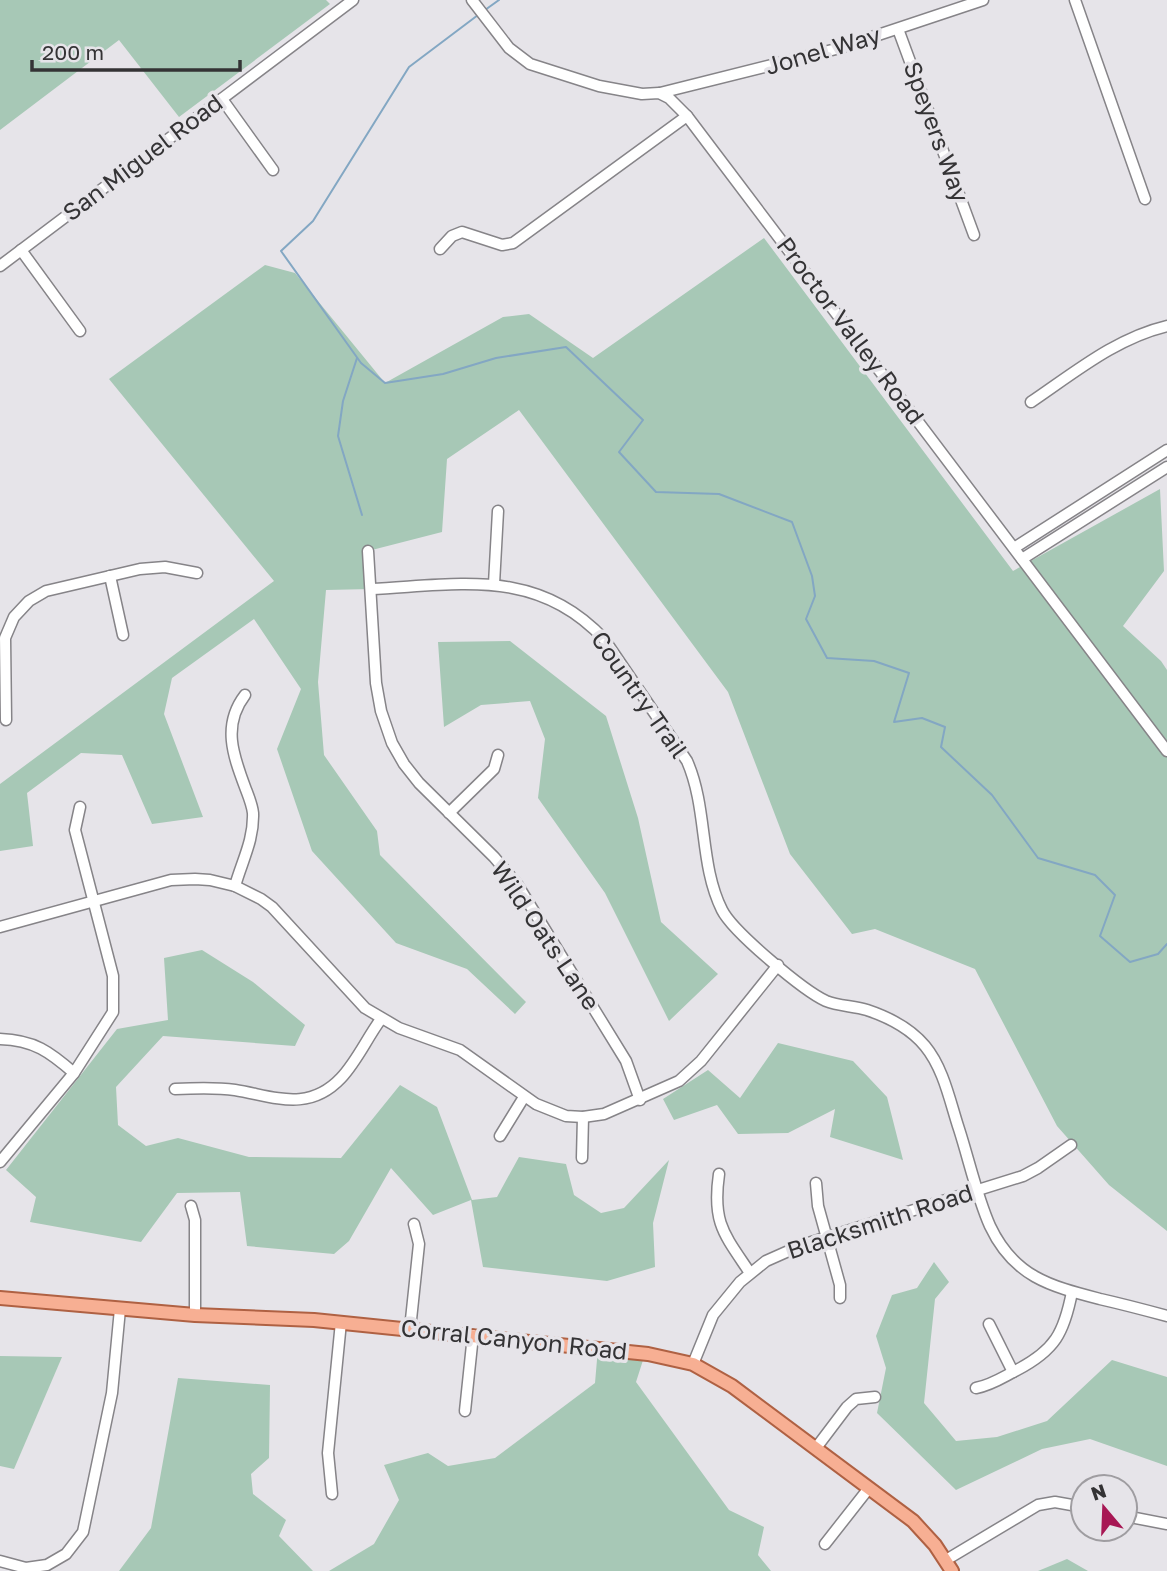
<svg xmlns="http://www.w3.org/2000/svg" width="1167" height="1571" font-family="'Golos Text',sans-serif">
<rect width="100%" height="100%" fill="#e6e4e9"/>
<g fill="#a7c8b6">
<path d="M0,0H326L330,4L179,117L119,40L0,130Z"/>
<path d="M764,238L1013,571L1160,489L1164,571L1123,626L1161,661L1167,670V1231L1109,1185L1057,1126L975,969L875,929L852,934L790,854L728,692L519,410L447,459L442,532L368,551L371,589L326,590L318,682L324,755L377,831L380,855L526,1002L515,1014L467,969L396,943L312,851L277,749L301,689L254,619L172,678L164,714L203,817L152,824L122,755L81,753L27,793L33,846L0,851V784L274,581L109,379L265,265L295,273L385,383L503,317L529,314L593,358Z"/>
<path d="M510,641L606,716L638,818L661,922L718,974L669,1021L605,893L538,798L545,739L530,701L481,705L444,727L438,642Z"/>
<path d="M202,950L253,982L305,1025L295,1046L163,1036L116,1087L118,1125L146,1146L178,1138L249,1157L341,1158L400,1085L437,1107L472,1200L497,1197L519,1157L566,1164L574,1195L601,1213L624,1208L669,1160L653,1223L655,1267L607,1281L483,1267L471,1200L433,1215L391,1168L349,1241L334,1254L247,1246L240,1192L177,1193L141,1242L30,1222L36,1197L6,1170L117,1029L168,1020L164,958Z"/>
<path d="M778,1043L853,1061L887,1097L903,1160L830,1137L835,1109L788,1133L738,1134L717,1105L674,1120L663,1099L708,1070L740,1098Z"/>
<path d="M934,1262L949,1282L935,1299L924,1403L956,1441L997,1437L1047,1421L1112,1360L1167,1377V1466L1090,1439L1042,1449L956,1490L877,1413L886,1368L876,1336L892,1295L917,1288Z"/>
<path d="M598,1348L645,1354L636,1382L729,1510L764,1527L758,1555L771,1571H329L374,1544L399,1500L384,1465L428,1453L448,1466L495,1458L595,1383Z"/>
<path d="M0,1356L62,1357L14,1469L0,1466Z"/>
<path d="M178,1378L270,1385L269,1458L251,1474L253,1494L286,1520L279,1536L313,1571H119L151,1528Z"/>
<path d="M1067,1559L1088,1571H1038Z"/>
</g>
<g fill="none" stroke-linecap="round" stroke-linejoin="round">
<g stroke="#83a7c3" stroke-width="2">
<path d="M485,10L499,0"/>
<path d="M478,15L409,67L313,221L281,251L361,363L385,383L443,374L496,358L566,347L643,420L619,452L656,492L719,494L792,522L812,576L815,596L806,619L827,658L874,661L909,673L894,722L922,718L945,727L941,747L992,795L1038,858L1095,875L1115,895L1100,936L1130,962L1158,954L1167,944"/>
<path d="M357,358L343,401L338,436L362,515"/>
</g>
<g stroke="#868488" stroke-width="13">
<g id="minor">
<path d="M472,0L509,48L530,64L599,86L642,94L659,93L669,98L687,116L1167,751"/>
<path d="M1075,0L1145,199"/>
<path d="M898,29L974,235"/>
<path d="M660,93L836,49L983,0"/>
<path d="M222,99L273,170"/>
<path d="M440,249L452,236L462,232L502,245L513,243L687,116"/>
<path d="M21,250L80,331"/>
<path d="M0,266L353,0"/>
<path d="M1031,402C1074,373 1116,338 1167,326"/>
<path d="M1014,548L1167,450"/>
<path d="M368,551L376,683L381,711L392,743L404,764L419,783L494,857L517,884L626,1061L640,1100"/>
<path d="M1022,559L1167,467"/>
<path d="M110,576L123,635"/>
<path d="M494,584L498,511"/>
<path d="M371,589C459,585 537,567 604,639L687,761C708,809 699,864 722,910C733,932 804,991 826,1001C838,1006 854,1006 867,1010C888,1017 911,1029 925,1046C944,1069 950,1102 959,1129C969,1160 977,1197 990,1226C1014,1277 1050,1286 1100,1299C1122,1304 1145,1310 1167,1316"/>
<path d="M6,720L5,638L14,617L29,601L46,591L140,569L165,567L197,573"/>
<path d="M449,813L494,769L498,755"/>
<path d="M235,886C242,861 254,840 253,813C252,804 248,795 245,787C233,755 222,725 245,695"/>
<path d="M0,927L171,880L195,879L210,880L235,886L261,899L272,907L365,1008L399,1028L460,1050L536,1104L566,1116L583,1117L604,1114L679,1081L701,1061L778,965"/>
<path d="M0,1039C34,1040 50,1052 74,1073"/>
<path d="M175,1089C195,1088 215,1087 235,1090C273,1096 308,1113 341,1078C357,1061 367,1038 381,1019"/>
<path d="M500,1136L524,1097"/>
<path d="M582,1158L583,1117"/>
<path d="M0,1162L74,1073L113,1012V976L75,830L80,807"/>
<path d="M719,1174C712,1223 724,1234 750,1273"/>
<path d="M816,1183L818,1206L840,1285V1298"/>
<path d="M191,1206L195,1220V1315"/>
<path d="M989,1324L1013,1372"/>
<path d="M410,1329L419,1244L414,1224"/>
<path d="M693,1364L713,1315L740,1282L766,1261L802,1245L1023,1176L1038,1168L1071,1145"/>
<path d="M976,1388C992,1385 1003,1377 1017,1370C1055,1350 1064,1333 1072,1292"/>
<path d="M465,1411L473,1335"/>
<path d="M816,1448L847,1407L856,1399L875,1397"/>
<path d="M332,1494L328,1453L341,1322"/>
<path d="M1125,1516L1167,1524"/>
<path d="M825,1544L869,1488"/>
<path d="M946,1560L1038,1505L1055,1502L1083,1507"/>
<path d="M0,1561L26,1568L47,1565L66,1554L83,1532L112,1393L120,1309"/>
</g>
</g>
<g stroke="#af6143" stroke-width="16">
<path id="major" d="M0,1298L195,1315L314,1320L648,1354L693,1364L732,1386L913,1521L935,1545L952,1571"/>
</g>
<use href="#minor" stroke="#fff" stroke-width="10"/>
<use href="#major" stroke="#f7af93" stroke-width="12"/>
</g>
<g text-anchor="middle" stroke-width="7" stroke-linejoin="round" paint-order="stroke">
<g font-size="24" fill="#343335" stroke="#e6e4e9">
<text transform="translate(823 51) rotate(-16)" y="8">Jonel Way</text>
<text transform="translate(936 132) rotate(70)" y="8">Speyers Way</text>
<text transform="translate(143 158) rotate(-37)" y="8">San Miguel Road</text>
<text transform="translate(850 331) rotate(53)" y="8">Proctor Valley Road</text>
<text transform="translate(639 695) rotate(55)" y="8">Country Trail</text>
<text transform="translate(545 936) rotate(56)" y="8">Wild Oats Lane</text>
<text transform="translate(880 1222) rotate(-18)" y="8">Blacksmith Road</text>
<text transform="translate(514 1340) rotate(6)" y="8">Corral Canyon Road</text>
</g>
</g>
<g transform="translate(1104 1508) rotate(341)"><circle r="33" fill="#e6e4e9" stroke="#9f9da1" stroke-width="2"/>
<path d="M0-5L12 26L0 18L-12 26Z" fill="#a71754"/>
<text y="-10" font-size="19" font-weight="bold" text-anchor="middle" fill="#343335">N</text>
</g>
<path d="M32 60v10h208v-10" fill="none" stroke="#343335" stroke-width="3.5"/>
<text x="42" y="60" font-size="21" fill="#343335" stroke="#e6e4e9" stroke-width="5" paint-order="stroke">200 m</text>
</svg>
